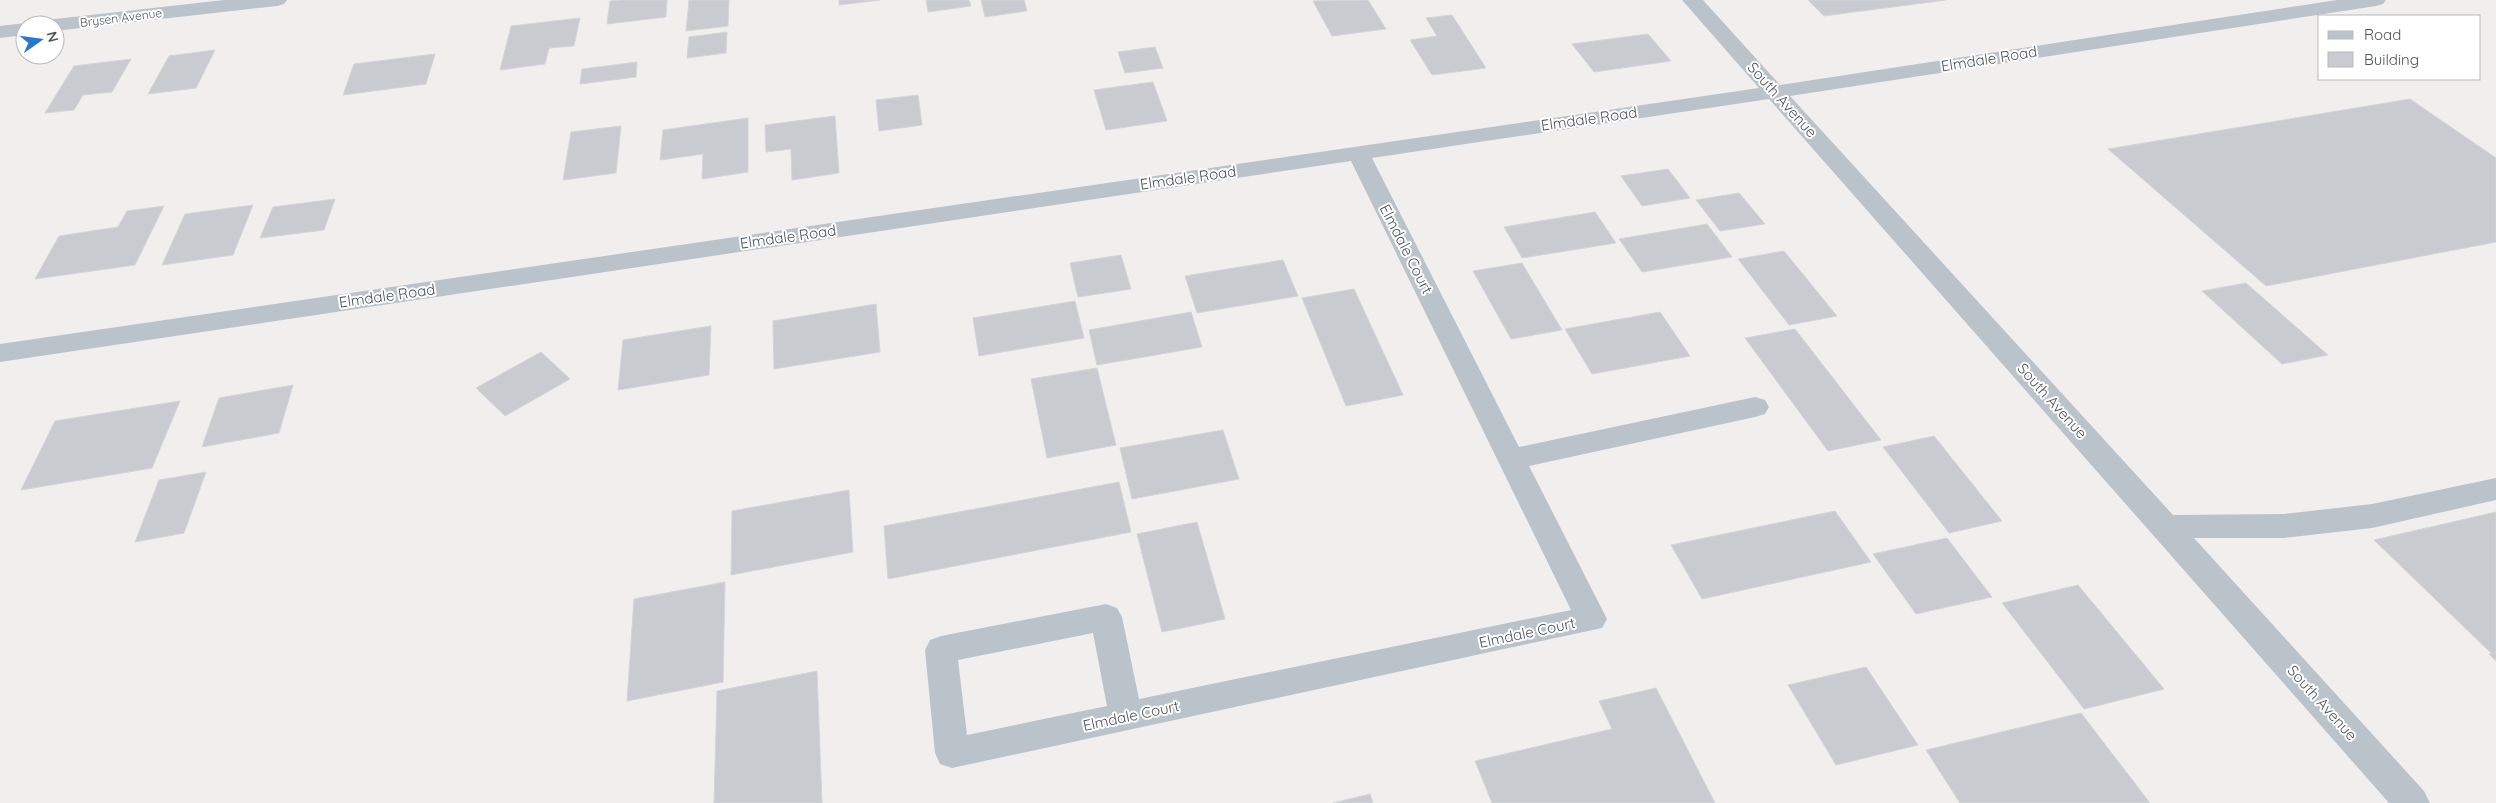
<svg xmlns="http://www.w3.org/2000/svg" width="2496" height="803" font-family="Quicksand,sans-serif">
<rect width="100%" height="100%" fill="#f1eeee"/>
<g fill="#c9cbd1" stroke="#d3d5d9">
<path d="M620,0H667L666,17L607,24L610,1Z"/>
<path d="M689,0H729L728,26L686,31Z"/>
<path d="M839,0H880L839,5Z"/>
<path d="M926,0H969L971,6L928,12Z"/>
<path d="M981,0H1024L1027,11L985,17Z"/>
<path d="M1368,0L1386,29L1332,36L1313,1Z"/>
<path d="M1808,0H1946L1824,16Z"/>
<path d="M1452,15L1486,68L1432,75L1410,40L1437,36L1426,18Z"/>
<path d="M580,18L574,46L549,48L545,64L500,70L511,26Z"/>
<path d="M727,32L726,53L687,58L689,37Z"/>
<path d="M1648,34L1671,61L1594,72L1572,44Z"/>
<path d="M1155,47L1163,68L1125,73L1118,52Z"/>
<path d="M215,50L196,88L148,94L169,56Z"/>
<path d="M435,54L426,84L343,95L354,64Z"/>
<path d="M131,59L112,92L83,95L74,110L45,113L74,66Z"/>
<path d="M637,62L636,77L580,84L582,69Z"/>
<path d="M1153,82L1167,121L1106,130L1094,90Z"/>
<path d="M918,95L922,125L879,131L876,100Z"/>
<path d="M2410,99L2496,158V242L2266,286L2108,149Z"/>
<path d="M835,116L839,173L792,180L791,149L766,152L765,125Z"/>
<path d="M748,118V172L702,179L703,154L660,160L663,130Z"/>
<path d="M621,126L616,173L563,180L571,132Z"/>
<path d="M1668,169L1690,198L1642,206L1621,176Z"/>
<path d="M1739,193L1765,224L1720,231L1696,200Z"/>
<path d="M335,199L324,230L260,238L273,207Z"/>
<path d="M253,205L233,255L162,265L185,214Z"/>
<path d="M164,206L135,265L35,279L59,236L118,227L127,211Z"/>
<path d="M1595,212L1616,243L1522,258L1504,227Z"/>
<path d="M1707,224L1732,257L1642,272L1619,239Z"/>
<path d="M1784,251L1837,316L1789,325L1738,259Z"/>
<path d="M1121,255L1131,289L1078,297L1070,263Z"/>
<path d="M1283,260L1298,296L1197,313L1185,276Z"/>
<path d="M1522,263L1562,330L1511,339L1473,271Z"/>
<path d="M2246,283L2328,355L2282,364L2202,291Z"/>
<path d="M1354,289L1403,395L1346,406L1302,298Z"/>
<path d="M1075,301L1084,338L979,356L973,318Z"/>
<path d="M876,304L880,352L774,369L773,321Z"/>
<path d="M1191,312L1202,347L1097,365L1089,330Z"/>
<path d="M1660,312L1690,356L1592,374L1565,329Z"/>
<path d="M711,326L709,375L618,390L623,340Z"/>
<path d="M1795,329L1881,440L1828,451L1745,338Z"/>
<path d="M541,352L570,379L505,416L476,388Z"/>
<path d="M1097,368L1116,445L1047,458L1031,379Z"/>
<path d="M293,385L279,433L202,447L219,398Z"/>
<path d="M180,401L152,468L21,490L55,421Z"/>
<path d="M1223,430L1239,479L1132,499L1120,448Z"/>
<path d="M1934,436L2002,521L1949,533L1883,447Z"/>
<path d="M206,472L184,533L135,542L159,480Z"/>
<path d="M1119,482L1131,532L888,579L884,526Z"/>
<path d="M849,490L853,552L731,575L732,511Z"/>
<path d="M1835,511L1871,562L1702,599L1671,545Z"/>
<path d="M2496,512V661L2489,654H2492L2374,540Z"/>
<path d="M1197,522L1225,619L1162,632L1137,534Z"/>
<path d="M1947,538L1992,597L1916,614L1873,554Z"/>
<path d="M725,582L723,682L627,701L634,599Z"/>
<path d="M2078,585L2164,689L2084,709L2002,603Z"/>
<path d="M1866,667L1918,745L1836,765L1788,685Z"/>
<path d="M817,671L822,803H714L717,691Z"/>
<path d="M1656,688L1715,803H1492L1475,761L1612,729L1599,701Z"/>
<path d="M2081,713L2150,803H1960L1926,750Z"/>
<path d="M1370,794L1373,803H1333Z"/>
</g>
<g fill="none" stroke-linecap="round" stroke-linejoin="round">
<g fill="#bbc3ca" fill-rule="evenodd">
<path d="M224,0H287L284,4L277,6L55,31V25H45L48,21L55,19Z"/>
<path d="M1682,0H1703L1780,85L2337,0H2386L2383,4L2376,6L1790,96L2173,515L2284,514L2372,504L2496,478V500L2372,528L2284,538H2194L2424,791L2430,803H2389L1769,99L1372,158L1519,447L1755,397L1765,400L1769,407L1765,414L1755,417L1529,466L1607,619L1602,628L952,768L940,764L935,753L925,650L930,640L941,636L1106,604L1117,608L1122,617L1139,699L1571,610L1351,161L0,362V344L1759,88ZM1093,633L1107,706L967,735L958,660Z"/>
<path d="M25,23L32,25H25V35L0,38V26Z"/>
</g>
</g>
<g text-anchor="middle" stroke-width="4" stroke-linejoin="round" paint-order="stroke">
<g font-size="12" fill="#48525a" stroke="#fff">
<text transform="translate(121 18) rotate(-7)" y="4">Brysen Avenue</text>
</g>
<g font-size="15" fill="#48525a" stroke="#fff">
<text transform="translate(1989 59) rotate(-9)" y="5">Elmdale Road</text>
<text transform="translate(1782 100) rotate(48)" y="5">South Avenue</text>
<text transform="translate(1589 119) rotate(-8)" y="5">Elmdale Road</text>
<text transform="translate(1188 178) rotate(-8)" y="5">Elmdale Road</text>
<text transform="translate(788 237) rotate(-8)" y="5">Elmdale Road</text>
<text transform="translate(1406 249) rotate(63)" y="5">Elmdale Court</text>
<text transform="translate(387 296) rotate(-8)" y="5">Elmdale Road</text>
<text transform="translate(2052 401) rotate(48)" y="5">South Avenue</text>
<text transform="translate(1527 633) rotate(-12)" y="5">Elmdale Court</text>
<text transform="translate(2322 703) rotate(48)" y="5">South Avenue</text>
<text transform="translate(1131 716) rotate(-12)" y="5">Elmdale Court</text>
</g>
</g>
<rect x="2318" y="15" width="162" height="65" fill="#ffffff" stroke="#b6babd"/>
<rect x="2328" y="31" width="25" height="8" fill="#bbc3ca" stroke="#b6babd"/>
<text x="2364" y="40" font-size="15" fill="#48525a">Road</text>
<rect x="2328" y="52" width="25" height="15" fill="#c9cbd1" stroke="#b6babd"/>
<text x="2364" y="65" font-size="15" fill="#48525a">Building</text>
<g transform="translate(40 40) rotate(76)"><circle r="24" fill="#ffffff" stroke="#b6babd"/>
<path d="M0-4L9 19L0 12L-9 19Z" fill="#2576d4"/>
<text y="-8" font-size="14" font-weight="bold" text-anchor="middle" fill="#48525a">N</text>
</g>
</svg>
